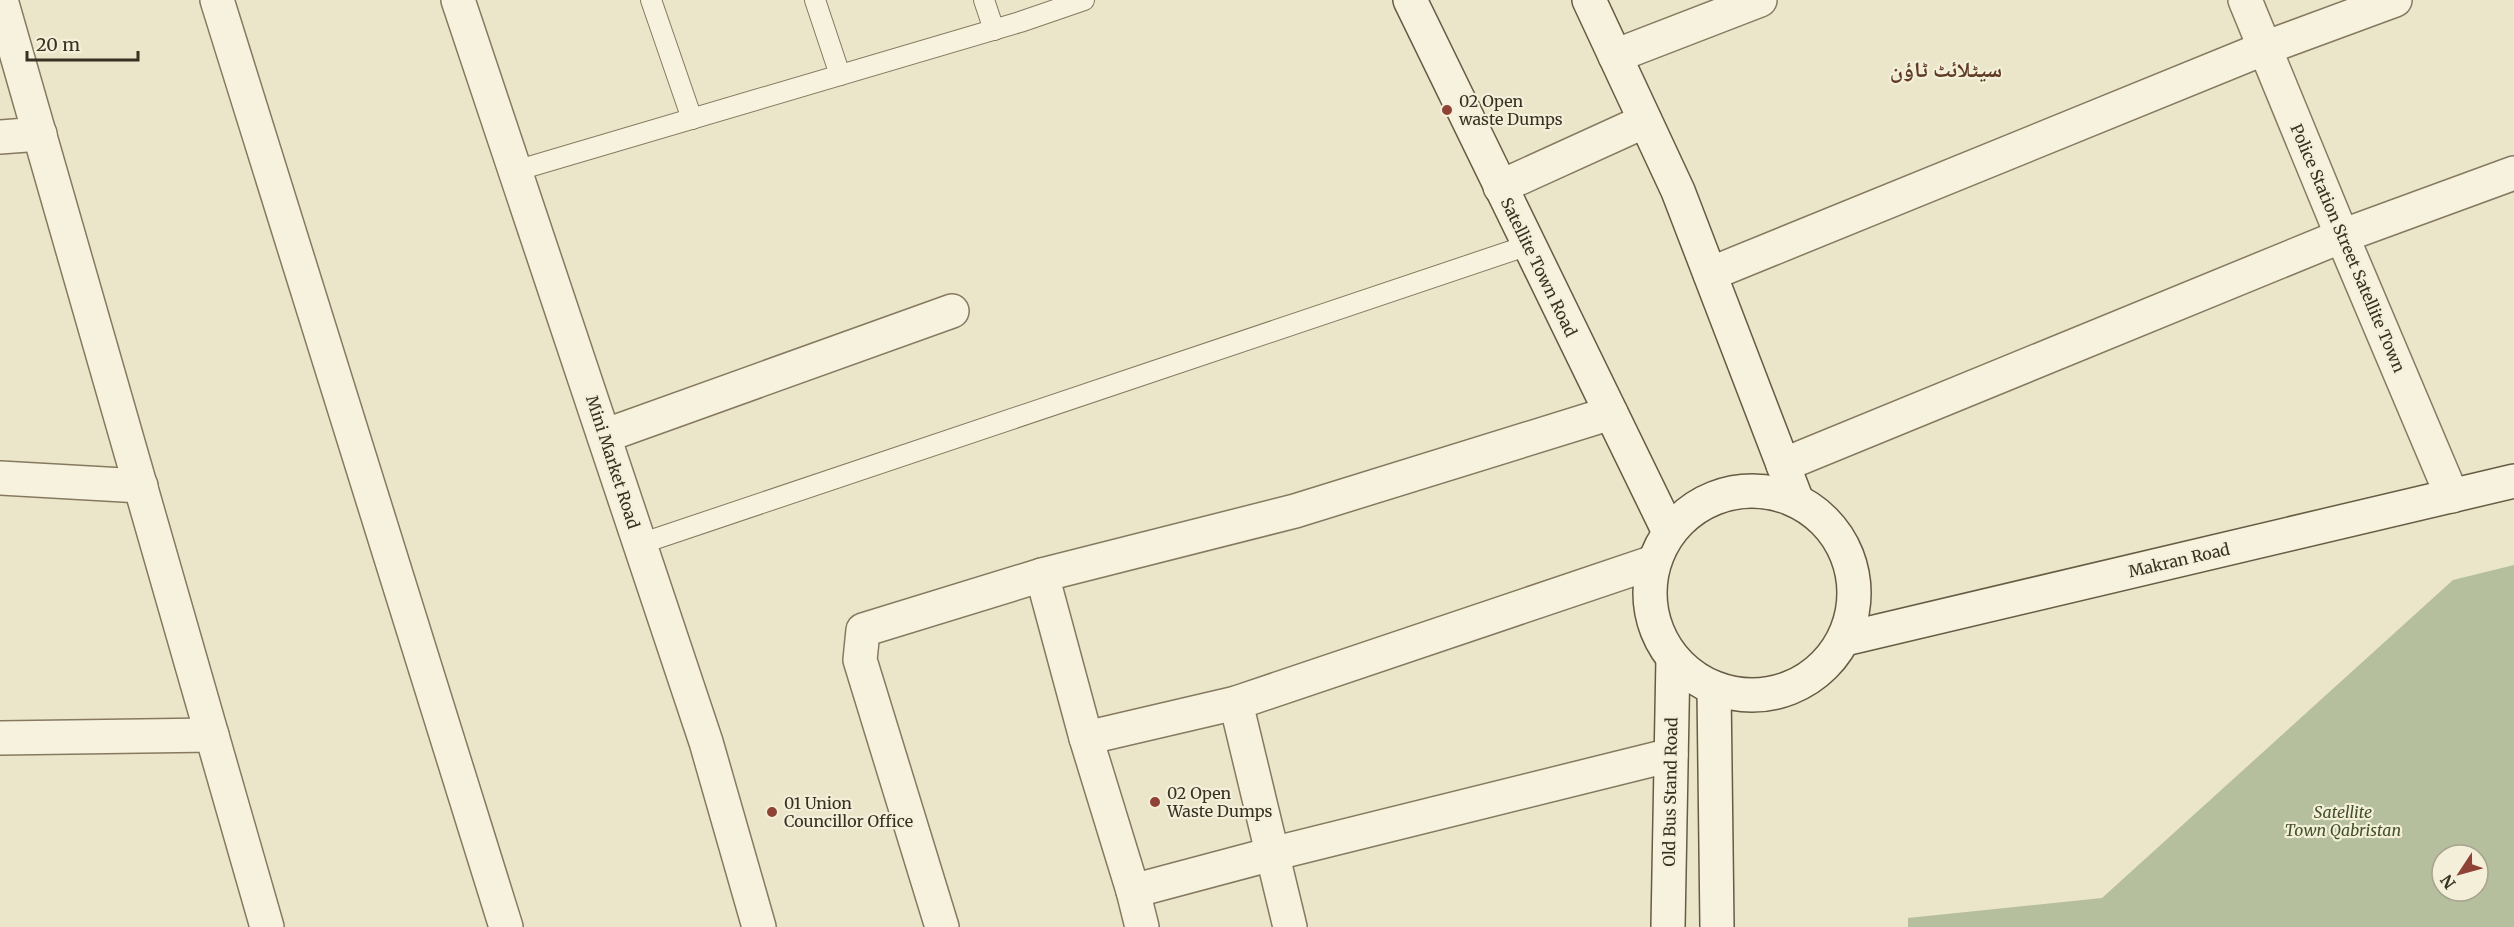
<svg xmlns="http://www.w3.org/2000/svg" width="2514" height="927" font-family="Merriweather,'Noto Naskh Arabic',serif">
<rect width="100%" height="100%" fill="#ebe6ca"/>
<path fill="#b5be9d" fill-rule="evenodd" d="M2514,565V927H1908V918L2102,898L2453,580ZM2442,855H2478V891H2442Z"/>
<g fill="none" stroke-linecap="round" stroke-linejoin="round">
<g stroke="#867960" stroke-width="22">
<g id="lane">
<path d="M651,0L692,119"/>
<path d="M815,0L840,75"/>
<path d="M984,0L994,30"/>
<path d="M515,171L1020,22L1084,0"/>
<path d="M640,544L1529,245"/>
</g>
</g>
<g stroke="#867960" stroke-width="36">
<g id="street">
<path d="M1,0L267,927"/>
<path d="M217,0L506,927"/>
<path d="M458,0L706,742L759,927"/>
<path d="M2245,0L2342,236L2452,496"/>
<path d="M1615,56L1760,0"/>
<path d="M0,137L40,134"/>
<path d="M1500,187L1645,121"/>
<path d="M1710,274L2265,48L2395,0"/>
<path d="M604,436L952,311"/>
<path d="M1783,465L2342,236L2514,173"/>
<path d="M0,478L141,486"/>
<path d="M1042,575L1086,738L1133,891L1142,927"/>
<path d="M1236,703L1290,927"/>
<path d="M0,738L212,735"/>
<path d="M1086,738L1236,703L1654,562"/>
<path d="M1133,891L1272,854L1671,755"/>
<path d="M942,927L860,660L863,630L1042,575L1295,511L1611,413"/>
</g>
</g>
<g stroke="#685b43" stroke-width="36">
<g id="secondary">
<path d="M1410,0L1669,532"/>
<path d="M1589,0L1678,191L1797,501"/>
<circle cx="1752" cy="593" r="102"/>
<path d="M1845,639L2514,481"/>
<path d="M1714,689L1717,927"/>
<path d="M1668,927L1673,658"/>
</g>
</g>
<use href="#lane" stroke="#f6f2dd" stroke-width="20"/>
<use href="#street" stroke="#f6f2dd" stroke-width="33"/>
<use href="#secondary" stroke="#f6f2dd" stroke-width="33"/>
</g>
<g fill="#8f4236" stroke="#f3efd9" stroke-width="2">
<circle cx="1447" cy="110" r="6"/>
<circle cx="1155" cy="802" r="6"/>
<circle cx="772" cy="812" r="6"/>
</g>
<g text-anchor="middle" stroke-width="4.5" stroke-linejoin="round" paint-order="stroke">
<g font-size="16" fill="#383022" stroke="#f3efd9" text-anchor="start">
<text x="1459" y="107">02 Open<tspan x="1459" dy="18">waste Dumps</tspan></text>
<text x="1167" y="799">02 Open<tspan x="1167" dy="18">Waste Dumps</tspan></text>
<text x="784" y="809">01 Union<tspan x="784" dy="18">Councillor Office</tspan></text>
</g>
<g font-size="16" fill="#383022" stroke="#f3efd9">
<text transform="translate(2348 248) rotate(67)" y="6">Police Station Street Satellite Town</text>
<text transform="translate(1539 267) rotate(64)" y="6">Satellite Town Road</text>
<text transform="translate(613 462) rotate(72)" y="6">Mini Market Road</text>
<text transform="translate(2179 560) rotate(-13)" y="6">Makran Road</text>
<text transform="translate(1670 792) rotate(-89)" y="6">Old Bus Stand Road</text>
</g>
<g font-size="16" font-style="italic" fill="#43522b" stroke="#f3efd9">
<text x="2343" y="818">Satellite<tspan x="2343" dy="18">Town Qabristan</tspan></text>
</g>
<g font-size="22" font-weight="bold" fill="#603a25" stroke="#f3efd9">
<text x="1946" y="77">سیٹلائٹ ٹاؤن</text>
</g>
</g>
<g transform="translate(2460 873) rotate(234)"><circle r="28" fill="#f3efd9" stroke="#a8a390" stroke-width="1.5"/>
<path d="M0-4.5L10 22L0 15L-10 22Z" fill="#8f4236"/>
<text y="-9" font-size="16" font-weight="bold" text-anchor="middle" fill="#383022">N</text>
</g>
<path d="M27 51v9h111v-9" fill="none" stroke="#383022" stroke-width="3"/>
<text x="36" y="51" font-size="18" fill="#383022" stroke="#f3efd9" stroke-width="4.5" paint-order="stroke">20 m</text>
</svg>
